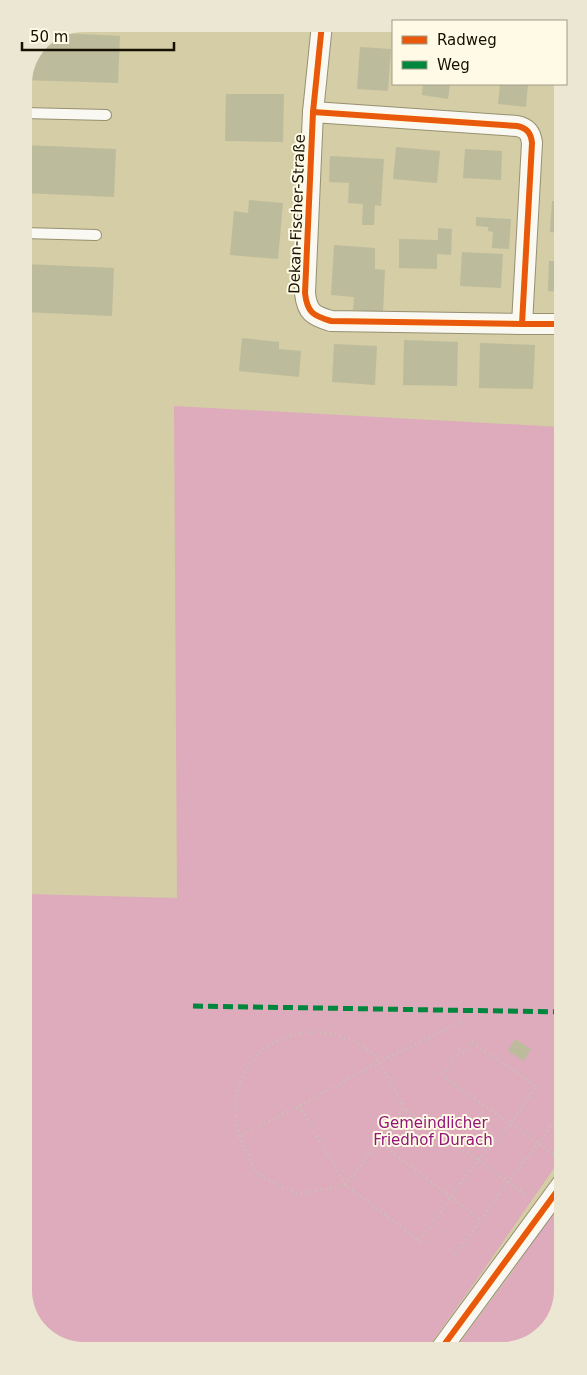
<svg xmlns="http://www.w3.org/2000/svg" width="587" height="1375" font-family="'DejaVu Sans',sans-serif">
<rect width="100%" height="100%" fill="#d4cda5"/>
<g fill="#ddabbb">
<path d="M174,406L561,427L563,1155L483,1271L427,1349L80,1351L47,1338L27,1310L26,894L177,898Z"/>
<path d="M563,1198V1291L551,1327L522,1348L455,1349L512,1272Z"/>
</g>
<g fill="#bcbb9c">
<path d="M61,33L120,36L118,83L24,80L42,41Z"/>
<path d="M360,47L391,49L388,91L357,89Z"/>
<path d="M423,84H450L448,99L422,95Z"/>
<path d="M500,84H528L526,107L498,104Z"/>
<path d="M226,94H284L283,142L225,141Z"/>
<path d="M24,145L116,149L114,197L24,193Z"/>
<path d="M396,147L440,151L437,183L393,179Z"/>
<path d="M465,149L502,151L501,180L463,178Z"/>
<path d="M330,156L384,159L381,206L375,205L374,225H362L363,204L348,203L349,183L329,182Z"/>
<path d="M249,200L283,203L278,259L230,255L234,211L248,213Z"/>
<path d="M552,201L560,202L561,233L550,232Z"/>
<path d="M476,217L511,219L509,249L492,248L493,232L488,231V227L476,226Z"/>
<path d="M438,228L452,229L451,255L437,254V269L399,268V239L438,240Z"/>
<path d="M334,245L375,248V269L385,270L383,312L353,310L354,297L331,295Z"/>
<path d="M462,252L503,254L501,288L460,286Z"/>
<path d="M549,261H561V292L548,291Z"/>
<path d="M24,264L114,268L112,316L24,312Z"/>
<path d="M242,338L279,342V349L301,351L299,377L239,371Z"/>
<path d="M404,340L458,342L457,386L403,385Z"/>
<path d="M480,343L535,345L533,389L479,388Z"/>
<path d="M334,344L377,346L375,385L332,382Z"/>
<path d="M559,361H561V390H558Z"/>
<path d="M515,1039L531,1049L524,1061L508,1051Z"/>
</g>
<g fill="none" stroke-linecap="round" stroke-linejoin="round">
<g stroke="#969070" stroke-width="12">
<g id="service">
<path d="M24,113L106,115"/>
<path d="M24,233L96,235"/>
</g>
</g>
<g stroke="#969070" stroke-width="22">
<g id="minor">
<path d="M322,24L313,112L305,293C307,312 313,316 331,321L522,324H561"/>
<path d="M313,112L517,126C527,128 531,133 532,143L522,324"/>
<path d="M441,1349L563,1183"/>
</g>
</g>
<g stroke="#c6c4b9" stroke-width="3" stroke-dasharray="1 4" stroke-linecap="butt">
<path d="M299,1106L346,1185L420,1241L477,1161L510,1124L536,1086L472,1042L464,1053L459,1050L443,1076C480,1103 518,1129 556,1156"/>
<path d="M239,1136C236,1119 234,1103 239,1086C254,1040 304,1021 347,1039C355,1042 364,1046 371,1052C382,1062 396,1094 404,1108"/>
<path d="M379,1142L481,1220"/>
<path d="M525,1194L508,1182L563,1111"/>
<path d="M455,1256L508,1182L404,1108L346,1185L298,1194L258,1175L239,1136L299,1106L379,1062L464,1020"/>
</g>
<use href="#service" stroke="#f9f8f2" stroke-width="10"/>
<use href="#minor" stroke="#f9f8f2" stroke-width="20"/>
<path stroke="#00873e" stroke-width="5" stroke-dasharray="10 5" stroke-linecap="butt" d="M193,1006L563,1012"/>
<g stroke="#fefae5" stroke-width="9">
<g id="cycleway">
<path d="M322,24L313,112L305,293C307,312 313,316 331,321L522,324H561"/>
<path d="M313,112L517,126C527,128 531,133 532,143L522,324"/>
<path d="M441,1349L563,1183"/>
</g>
</g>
<use href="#cycleway" stroke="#e8590c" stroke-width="6"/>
</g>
<g text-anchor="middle" stroke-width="4" stroke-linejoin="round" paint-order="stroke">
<g font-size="15" fill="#151000" stroke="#fefae5">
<text transform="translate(297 214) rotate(-88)" y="5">Dekan-Fischer-Straße</text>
</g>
<g font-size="15" fill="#93157a" stroke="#fefae5">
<text x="433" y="1128">Gemeindlicher<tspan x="433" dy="17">Friedhof Durach</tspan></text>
</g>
</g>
<path d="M0 0H587V1375H0ZM84 32H502A52 52 0 0 1 554 84V1290A52 52 0 0 1 502 1342H84A52 52 0 0 1 32 1290V84A52 52 0 0 1 84 32Z" fill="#ebe7d3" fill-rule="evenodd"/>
<rect x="392" y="20" width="175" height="65" fill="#fefae5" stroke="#a19c89"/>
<rect x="402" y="36" width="25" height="8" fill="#e8590c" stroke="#a19c89"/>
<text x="437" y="45" font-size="15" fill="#151000">Radweg</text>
<rect x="402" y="61" width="25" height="8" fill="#00873e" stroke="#a19c89"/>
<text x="437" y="70" font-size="15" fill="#151000">Weg</text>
<path d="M22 42v8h152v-8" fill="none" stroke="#151000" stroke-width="2.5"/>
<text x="30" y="42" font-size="15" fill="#151000" stroke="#fefae5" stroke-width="4" paint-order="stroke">50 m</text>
</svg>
